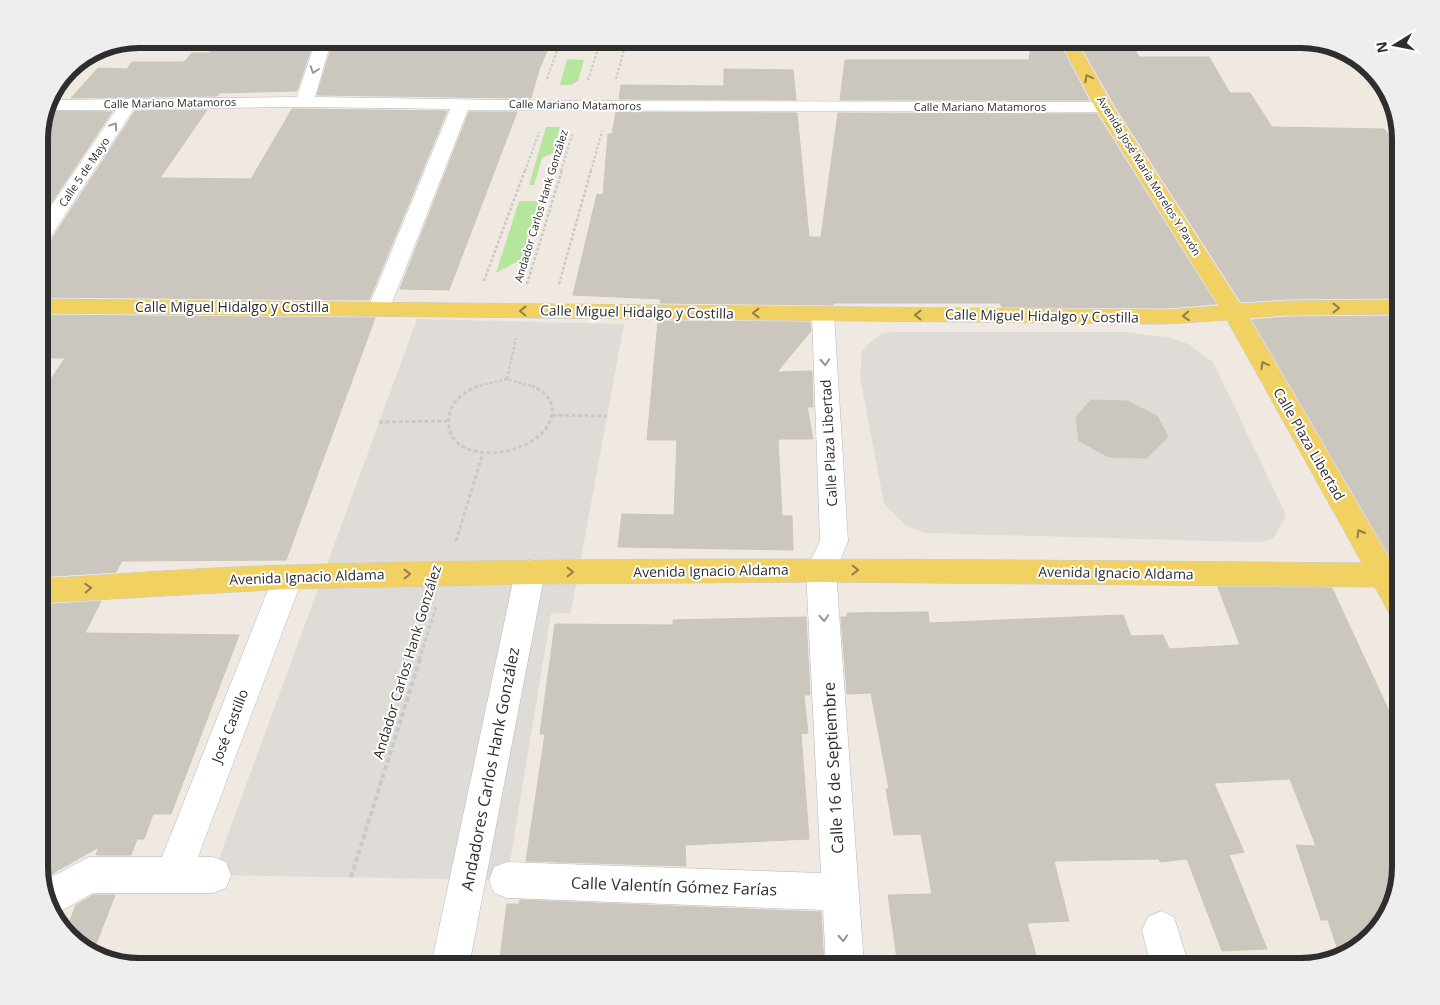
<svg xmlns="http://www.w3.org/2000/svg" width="1440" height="1005" font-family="'Open Sans',sans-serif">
<rect width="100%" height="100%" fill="#efe9e1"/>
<g fill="#b6e59e">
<path d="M567,59L584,60L578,81L571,85H560Z"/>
<path d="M546,127H560L553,153L542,158L534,185H529Z"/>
<path d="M519,201H539L522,259L496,273Z"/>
</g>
<g fill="#dfdcd8">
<path d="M417,319L624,324L571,613L551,614L507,880L213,875Z"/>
<path d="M893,332H1126L1171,338L1188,344L1213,362L1286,515L1283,522L1273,538L1262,542H1246L924,533L905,525L884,504L860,377L862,350L881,334Z"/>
</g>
<g fill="#cbc7bf" stroke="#cbc5ba">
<path d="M242,39H314L297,91L219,93L217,96L71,98L98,68L127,69L132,62H184L192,53H209L215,46H228L231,42L240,41Z"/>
<path d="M334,39H369L368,41L552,39L539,70L531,98H522L317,95Z"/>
<path d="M1032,39H1057L1089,100H840L845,60H1029Z"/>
<path d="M1077,39H1129L1139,57H1209L1230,93H1250L1272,127L1384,129L1401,150V298L1287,299L1241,302L1115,106Z"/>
<path d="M724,69L793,70L796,100L619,99L621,85L724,86Z"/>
<path d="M292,109L447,111L369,300L39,297V248L48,245L135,111L207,110L160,178L251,179Z"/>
<path d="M44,111L112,112L39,221V132Z"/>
<path d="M469,112H517L449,290L400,289Z"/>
<path d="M616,112L797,113L809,237H821L838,113L1097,114L1216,304L1167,308L1002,307L1000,303H834L833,305L660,303L661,299L573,295L597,194L603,195L608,134H612Z"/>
<path d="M39,315L375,318L286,560L122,561L116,572L39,577V397L65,358H39Z"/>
<path d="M1401,316V576L1252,320L1287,317Z"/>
<path d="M658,321L810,322L811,331L777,372L812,371L813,407H807L813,439H778L782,516H792L793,550L618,547L622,514L674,515L677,440H647Z"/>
<path d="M1091,400L1127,401L1157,416L1168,437L1147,458L1109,457L1079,441L1076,417Z"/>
<path d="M1218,587L1332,588L1401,737V867L1384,922L1351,953L1340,956L1328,920H1321L1296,845L1316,846L1290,779L1214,783L1244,852L1229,855L1267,949L1222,951L1187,859L1160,862L1159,859L1054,861L1069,921L1027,923L1039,966H898L888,895L932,894L921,834L894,835L886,789H889L871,693L847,694L841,617H847V613L928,612L929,623L1123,615L1131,636L1163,635L1169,649L1240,645Z"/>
<path d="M101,601L85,633L239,635L171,814H153L144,839H137L131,855H96L99,847L41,880L39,873V605Z"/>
<path d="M806,617L810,695H804L808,733L801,734L809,839L685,845L686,866L526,861L545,734H540L555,624L673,625V620Z"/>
<path d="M93,895H115L93,952L83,949L66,931L76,905Z"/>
<path d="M520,900L821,912L824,966H499L507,904H519Z"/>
</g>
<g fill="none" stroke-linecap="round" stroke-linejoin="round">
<g stroke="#b4b7c1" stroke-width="1">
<g id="minor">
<path d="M316,39H332L315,97L581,101L1104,102L1110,103L1113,107L1110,111L1104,112L468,110L390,308L387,313L379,315L371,313L368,308L450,109L304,107L134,109L46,244L39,246V224L116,110H45L47,100L297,97Z"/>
<path d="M823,307L831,309L834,314L848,541L836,570L864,966H826L823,910L507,898L494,893L489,880L494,867L507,862L821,873L806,570L820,541L812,314L815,309Z"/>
<path d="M530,560L540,564L545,572L469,966H431L515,572L520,564Z"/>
<path d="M288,565L298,569L303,577L198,857H213L226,862L231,875L226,888L213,893H93L52,916L42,882L89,857H162L273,577L278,569Z"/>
<path d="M1161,911L1174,917L1189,966H1151L1142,930L1148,917Z"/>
</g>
</g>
<g stroke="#c9c9c9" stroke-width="1">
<path id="major" d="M1059,39H1075L1113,107L1240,304L1287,301L1401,300V314L1287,315L1249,318L1401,579V618L1390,615L1375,587L821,582L530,584L288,589L39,603V579C123,574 207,567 291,565C648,555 1005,560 1362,563L1227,320L1167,324L39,313V299L1167,310L1219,306L1095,107Z"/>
</g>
<g stroke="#c9c9c9" stroke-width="2" stroke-dasharray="2.5 2" stroke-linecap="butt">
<path d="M547,79L561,39"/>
<path d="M616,79L627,39"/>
<path d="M588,80L601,39"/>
<path d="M525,171L539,132"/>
<path d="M561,171L573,132"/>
<path d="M591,171L602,131"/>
</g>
<g stroke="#c9c9c9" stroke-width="2.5" stroke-dasharray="3 2" stroke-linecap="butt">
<path d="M484,281L525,170"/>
<path d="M527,284L562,170"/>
<path d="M559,284L591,170"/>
<path d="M507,379L516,338"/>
<path d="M475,387L507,379L535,387"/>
</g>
<g stroke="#c9c9c9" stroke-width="3" stroke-dasharray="4 2.5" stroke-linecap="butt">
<path d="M478,386C464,392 451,401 449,417C442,471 545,459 552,414C554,400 544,391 532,386"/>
<path d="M552,415L607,416"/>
<path d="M379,422L448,421"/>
<path d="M456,541L483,453"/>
<path d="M419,660L436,607"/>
</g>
<path stroke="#c9c9c9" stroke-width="4" stroke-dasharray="5 3" stroke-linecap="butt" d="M351,877L420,659"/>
<use href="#minor" fill="#fff" fill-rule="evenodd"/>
<use href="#major" fill="#f2d163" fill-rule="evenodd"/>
</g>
<defs><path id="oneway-chevron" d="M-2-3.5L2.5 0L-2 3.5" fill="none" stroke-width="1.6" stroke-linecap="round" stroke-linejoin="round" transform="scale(1.25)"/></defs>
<g stroke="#969696">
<use href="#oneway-chevron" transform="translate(314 70) rotate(108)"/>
<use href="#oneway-chevron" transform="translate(114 126) rotate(-56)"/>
<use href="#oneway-chevron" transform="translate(825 362) rotate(87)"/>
<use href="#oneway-chevron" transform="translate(824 618) rotate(87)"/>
<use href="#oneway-chevron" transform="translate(843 938) rotate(87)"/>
</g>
<g stroke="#908048">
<use href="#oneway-chevron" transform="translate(1088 78) rotate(-118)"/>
<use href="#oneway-chevron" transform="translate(1336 308)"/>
<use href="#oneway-chevron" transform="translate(523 311) rotate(-179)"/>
<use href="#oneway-chevron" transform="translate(756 313) rotate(-180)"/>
<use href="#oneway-chevron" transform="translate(918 315) rotate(-179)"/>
<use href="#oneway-chevron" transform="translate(1186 316) rotate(176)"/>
<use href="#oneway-chevron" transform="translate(1264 365) rotate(-119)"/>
<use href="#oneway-chevron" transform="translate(1360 533) rotate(-120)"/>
<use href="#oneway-chevron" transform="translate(855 570) rotate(1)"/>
<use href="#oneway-chevron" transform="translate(570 572)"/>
<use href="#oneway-chevron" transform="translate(407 574) rotate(-1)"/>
<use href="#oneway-chevron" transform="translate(88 588) rotate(-3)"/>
</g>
<g text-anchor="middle" stroke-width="4" stroke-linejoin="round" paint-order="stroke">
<g font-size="11" fill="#2e2e2e" stroke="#fff">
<text transform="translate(170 103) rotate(-1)" y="4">Calle Mariano Matamoros</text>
<text transform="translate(575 105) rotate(1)" y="4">Calle Mariano Matamoros</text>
<text x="980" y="111">Calle Mariano Matamoros</text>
<text transform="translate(84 172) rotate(-56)" y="4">Calle 5 de Mayo</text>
<text transform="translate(1149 176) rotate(58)" y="4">Avenida José María Morelos Y Pavón</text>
<text transform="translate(541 206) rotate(-73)" y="4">Andador Carlos Hank González</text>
</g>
<g font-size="14" fill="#2e2e2e" stroke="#fff">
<text x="232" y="312">Calle Miguel Hidalgo y Costilla</text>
<text transform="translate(637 312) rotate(1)" y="5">Calle Miguel Hidalgo y Costilla</text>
<text transform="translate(1042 316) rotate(1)" y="5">Calle Miguel Hidalgo y Costilla</text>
<text transform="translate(829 443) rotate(-93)" y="5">Calle Plaza Libertad</text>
<text transform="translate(1309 444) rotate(60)" y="5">Calle Plaza Libertad</text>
<text transform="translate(711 571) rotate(-1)" y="5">Avenida Ignacio Aldama</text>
<text transform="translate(1116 573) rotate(1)" y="5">Avenida Ignacio Aldama</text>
<text transform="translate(307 577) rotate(-2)" y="5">Avenida Ignacio Aldama</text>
<text transform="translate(407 662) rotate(-73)" y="5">Andador Carlos Hank González</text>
<text transform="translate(230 726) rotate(-69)" y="5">José Castillo</text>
</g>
<g font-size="16" fill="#2e2e2e" stroke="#fff">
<text transform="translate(833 768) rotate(-93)" y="6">Calle 16 de Septiembre</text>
<text transform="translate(490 769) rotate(-79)" y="6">Andadores Carlos Hank González</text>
<text transform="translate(674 886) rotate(2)" y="6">Calle Valentín Gómez Farías</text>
</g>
</g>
<path d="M0 0H1440V1005H0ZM139 48H1301A91 91 0 0 1 1392 139V867A91 91 0 0 1 1301 958H139A91 91 0 0 1 48 867V139A91 91 0 0 1 139 48Z" fill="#eee" fill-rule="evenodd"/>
<path fill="none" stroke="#2e2e2e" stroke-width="6" d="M139 48H1301A91 91 0 0 1 1392 139V867A91 91 0 0 1 1301 958H139A91 91 0 0 1 48 867V139A91 91 0 0 1 139 48Z"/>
<g transform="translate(1395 45) rotate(260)" stroke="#ffffff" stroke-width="4" paint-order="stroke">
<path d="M0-4L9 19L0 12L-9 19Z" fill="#2e2e2e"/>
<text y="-8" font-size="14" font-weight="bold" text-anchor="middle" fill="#2e2e2e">N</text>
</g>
</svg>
